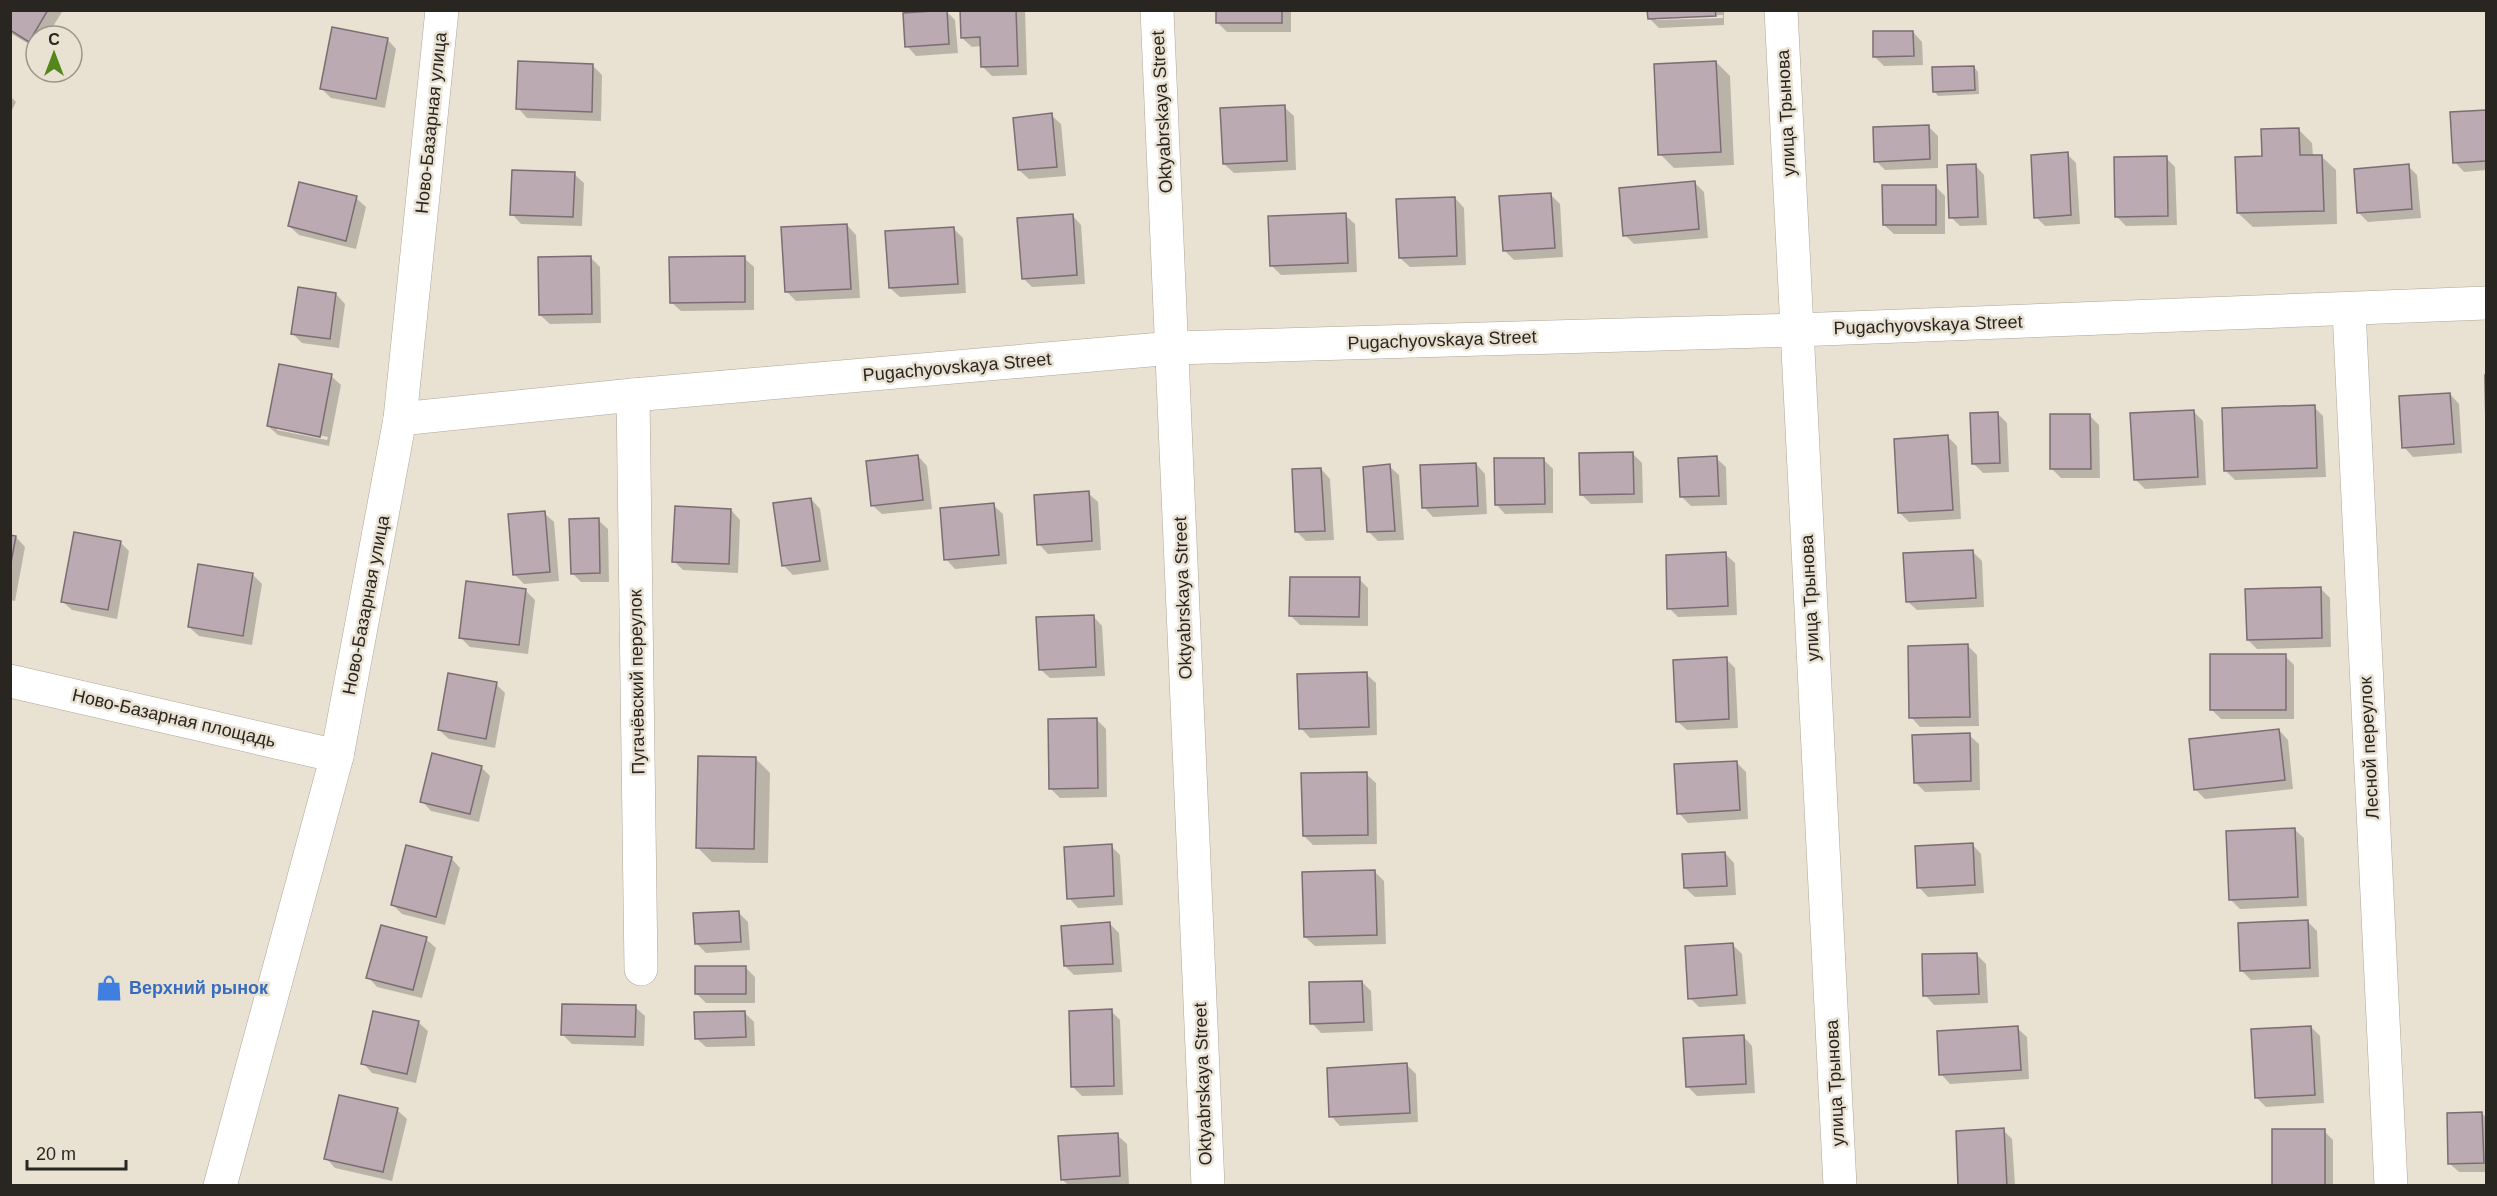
<svg xmlns="http://www.w3.org/2000/svg" width="2497" height="1196" font-family="Helvetica,sans-serif">
<rect width="100%" height="100%" fill="#e9e1d2"/>
<g fill="#0003" fill-rule="evenodd">
<path d="M10,10H61L62,12L47,36H36V48L10,33Z"/>
<path d="M961,10H1025L1027,75L992,76L983,67L982,46L972,47L962,38Z"/>
<path d="M1218,10H1291V32H1227L1218,23Z"/>
<path d="M1649,10H1724V25L1659,28L1649,18ZM1723,15V18L1656,20V17Z"/>
<path d="M946,11L955,20L958,53L916,56L907,46Z"/>
<path d="M1913,32L1922,42L1923,65L1884,66L1875,57Z"/>
<path d="M387,39L396,49L385,108L331,98L321,88Z"/>
<path d="M1716,62L1730,76L1734,165L1674,168L1660,154Z"/>
<path d="M593,66L602,75L601,121L527,118L518,108Z"/>
<path d="M1974,67L1978,72L1979,94L1938,96L1934,91Z"/>
<path d="M10,96L16,102L10,114Z"/>
<path d="M1284,107L1294,116L1296,170L1234,173L1224,164Z"/>
<path d="M2486,112V170L2464,172L2455,162L2452,114Z"/>
<path d="M1051,115L1061,124L1066,176L1029,179L1019,170Z"/>
<path d="M1928,126L1938,136V168L1885,170L1876,161Z"/>
<path d="M2298,129L2312,143L2313,156H2321L2336,170L2337,224L2253,227L2238,213L2264,158Z"/>
<path d="M2067,154L2076,163L2080,224L2045,226L2036,217Z"/>
<path d="M2166,158L2175,167L2177,225L2126,226L2116,216Z"/>
<path d="M1975,165L1984,175L1987,225L1960,226L1951,217Z"/>
<path d="M2408,166L2417,175L2421,218L2368,222L2359,213Z"/>
<path d="M574,174L584,183L582,226L521,224L512,214Z"/>
<path d="M1694,182L1704,192L1708,238L1634,244L1625,235Z"/>
<path d="M1935,186L1945,196V234H1894L1884,225Z"/>
<path d="M1550,194L1560,204L1563,257L1514,260L1504,250Z"/>
<path d="M356,198L366,207L356,249L299,235L289,226Z"/>
<path d="M1455,198L1464,208L1466,265L1410,267L1400,258Z"/>
<path d="M1072,215L1081,225L1085,284L1032,287L1023,278Z"/>
<path d="M1345,215L1355,224L1357,272L1281,275L1272,266Z"/>
<path d="M847,225L856,235L860,298L796,301L787,292Z"/>
<path d="M953,228L963,238L966,293L900,297L890,288Z"/>
<path d="M591,258L600,267L601,323L550,324L540,315Z"/>
<path d="M744,258L754,267V310L681,311L671,302Z"/>
<path d="M336,294L345,304L339,348L302,343L293,334Z"/>
<path d="M331,376L341,385L329,446L278,435L268,426ZM277,427L328,437L327,440L277,430Z"/>
<path d="M2450,394L2459,404L2462,453L2413,457L2404,447Z"/>
<path d="M2314,407L2323,416L2326,477L2235,480L2225,470Z"/>
<path d="M2194,412L2203,421L2206,485L2145,489L2135,479Z"/>
<path d="M1997,413L2007,423L2009,472L1983,473L1974,464Z"/>
<path d="M2089,415L2099,425L2100,478H2061L2052,469Z"/>
<path d="M1948,437L1957,446L1961,519L1909,522L1900,513Z"/>
<path d="M1633,454L1642,463L1643,503L1591,504L1582,495Z"/>
<path d="M918,456L927,466L932,509L882,514L872,505Z"/>
<path d="M1716,458L1726,467L1727,505L1691,506L1682,497Z"/>
<path d="M1543,459L1553,469V513L1505,514L1496,504Z"/>
<path d="M1476,464L1485,474L1487,514L1433,517L1424,507Z"/>
<path d="M1389,466L1399,475L1404,540L1378,541L1369,532Z"/>
<path d="M1321,469L1330,479L1334,540L1306,541L1297,532Z"/>
<path d="M1088,493L1098,502L1101,550L1048,554L1039,544Z"/>
<path d="M811,499L820,509L829,570L793,575L784,566Z"/>
<path d="M993,505L1003,514L1007,564L955,569L946,559Z"/>
<path d="M731,510L740,520L738,573L683,570L674,561Z"/>
<path d="M544,513L554,522L559,581L524,584L515,575Z"/>
<path d="M598,520L608,529L609,582H581L572,573Z"/>
<path d="M10,536L16,537L25,547L15,601L10,600Z"/>
<path d="M120,542L129,551L117,619L72,610L62,601Z"/>
<path d="M1973,552L1982,561L1984,607L1917,610L1907,601Z"/>
<path d="M1725,554L1735,563L1737,615L1678,617L1669,608Z"/>
<path d="M252,574L262,584L252,645L199,636L189,627Z"/>
<path d="M1359,579L1368,588V626L1300,625L1291,616Z"/>
<path d="M2320,588L2330,598L2331,647L2257,649L2248,640Z"/>
<path d="M525,590L535,600L528,654L470,647L461,638Z"/>
<path d="M1093,616L1102,626L1105,676L1050,678L1040,669Z"/>
<path d="M1968,646L1977,655L1979,726L1920,727L1911,717Z"/>
<path d="M2285,656L2294,665V719H2221L2212,710Z"/>
<path d="M1726,659L1735,668L1738,728L1687,730L1677,721Z"/>
<path d="M1366,674L1376,683L1377,735L1310,738L1301,728Z"/>
<path d="M496,684L505,693L495,748L449,739L439,730Z"/>
<path d="M1097,720L1106,729L1107,797L1060,798L1050,788Z"/>
<path d="M2279,730L2288,740L2293,789L2205,799L2196,790Z"/>
<path d="M1969,735L1979,744L1980,790L1925,792L1915,782Z"/>
<path d="M756,759L770,773L768,863L712,862L698,848Z"/>
<path d="M1736,762L1746,772L1748,819L1688,823L1679,813Z"/>
<path d="M481,767L490,776L479,822L431,811L422,801Z"/>
<path d="M1366,774L1376,783L1377,844L1313,845L1304,836Z"/>
<path d="M2294,829L2304,838L2307,906L2240,909L2230,899Z"/>
<path d="M1972,844L1981,854L1984,893L1928,897L1919,887Z"/>
<path d="M1111,846L1120,855L1123,905L1078,908L1069,898Z"/>
<path d="M1725,853L1734,863L1736,895L1695,897L1685,888Z"/>
<path d="M451,858L460,868L445,925L402,914L392,904Z"/>
<path d="M1375,872L1384,881L1386,944L1315,946L1305,937Z"/>
<path d="M738,912L748,922L750,950L706,953L697,944Z"/>
<path d="M2307,921L2317,931L2319,977L2251,980L2242,971Z"/>
<path d="M1110,924L1119,933L1122,972L1074,975L1065,966Z"/>
<path d="M426,939L436,948L422,998L377,987L368,977Z"/>
<path d="M1732,944L1742,954L1746,1004L1699,1007L1690,998Z"/>
<path d="M1977,955L1986,964L1988,1003L1934,1005L1925,995Z"/>
<path d="M745,967L755,977V1003H706L697,994Z"/>
<path d="M1362,982L1371,991L1373,1031L1321,1033L1312,1023Z"/>
<path d="M635,1007L645,1016L644,1046L572,1044L563,1035Z"/>
<path d="M1111,1011L1120,1020L1123,1095L1082,1096L1073,1087Z"/>
<path d="M745,1013L754,1022L755,1046L706,1047L696,1038Z"/>
<path d="M418,1022L428,1031L416,1083L372,1073L363,1063Z"/>
<path d="M2311,1027L2320,1036L2324,1103L2266,1107L2256,1097Z"/>
<path d="M2017,1028L2027,1037L2029,1079L1950,1084L1941,1074Z"/>
<path d="M1743,1036L1752,1046L1755,1093L1697,1096L1687,1086Z"/>
<path d="M1407,1065L1416,1074L1418,1122L1340,1126L1331,1116Z"/>
<path d="M397,1110L407,1119L392,1181L335,1168L326,1158Z"/>
<path d="M2482,1113L2486,1118V1172H2459L2449,1163Z"/>
<path d="M2003,1130L2012,1139L2015,1186H1960Z"/>
<path d="M2324,1131L2333,1140V1186H2274Z"/>
<path d="M1117,1135L1127,1144L1129,1185L1069,1186L1062,1179Z"/>
</g>
<g fill="#bbaab1" stroke="#7d6d73" stroke-width="1.5">
<path d="M10,10H48L29,42L10,30Z"/>
<path d="M947,10L949,44L905,47L903,13Z"/>
<path d="M960,10H1016L1018,66L981,67L980,37L961,38Z"/>
<rect x="1216" y="10" width="66" height="13"/>
<path d="M1647,10H1715L1716,16L1648,19Z"/>
<path d="M332,27L388,38L376,99L320,89Z"/>
<path d="M1873,31H1913L1914,56L1873,57Z"/>
<path d="M518,61L593,64L592,112L516,109Z"/>
<path d="M1716,61L1721,152L1658,155L1654,64Z"/>
<path d="M1974,66L1975,90L1933,92L1932,67Z"/>
<path d="M1285,105L1287,161L1223,164L1220,108Z"/>
<path d="M2486,110V161L2453,163L2450,112Z"/>
<path d="M1052,113L1057,167L1018,170L1013,118Z"/>
<path d="M1929,125L1930,159L1874,162L1873,127Z"/>
<path d="M2299,128L2300,155H2322L2324,211L2237,213L2235,157L2262,156L2261,129Z"/>
<path d="M2068,152L2071,215L2034,218L2031,155Z"/>
<path d="M2167,156L2168,216L2115,217L2114,157Z"/>
<path d="M1976,164L1978,217L1949,218L1947,165Z"/>
<path d="M2409,164L2412,209L2357,213L2354,169Z"/>
<path d="M512,170L575,172L573,217L510,215Z"/>
<path d="M1695,181L1699,229L1623,236L1619,188Z"/>
<path d="M299,182L357,196L346,241L288,226Z"/>
<path d="M1882,185H1936V225H1883Z"/>
<path d="M1551,193L1555,248L1503,251L1499,196Z"/>
<path d="M1455,197L1457,256L1399,258L1396,199Z"/>
<path d="M1346,213L1348,263L1270,266L1268,216Z"/>
<path d="M1073,214L1077,275L1022,279L1017,218Z"/>
<path d="M847,224L851,289L785,292L781,227Z"/>
<path d="M954,227L958,284L889,288L885,231Z"/>
<path d="M591,256L592,314L539,315L538,257Z"/>
<path d="M745,256V302L670,303L669,257Z"/>
<path d="M298,287L336,293L330,339L291,334Z"/>
<path d="M279,364L332,374L320,437L267,426Z"/>
<path d="M2485,375H2486V429Z"/>
<path d="M2450,393L2454,444L2402,448L2399,396Z"/>
<path d="M2315,405L2317,468L2224,471L2222,408Z"/>
<path d="M2194,410L2198,477L2134,480L2130,413Z"/>
<path d="M1998,412L2000,463L1972,464L1970,413Z"/>
<path d="M2050,414H2090L2091,469H2050Z"/>
<path d="M1948,435L1953,510L1898,513L1894,439Z"/>
<path d="M1633,452L1634,494L1580,495L1579,453Z"/>
<path d="M918,455L923,500L871,506L866,461Z"/>
<path d="M1717,456L1719,496L1680,497L1678,458Z"/>
<path d="M1494,458H1544L1545,504L1495,505Z"/>
<path d="M1476,463L1478,506L1422,508L1420,465Z"/>
<path d="M1390,464L1395,531L1367,532L1363,467Z"/>
<path d="M1321,468L1325,531L1295,532L1292,469Z"/>
<path d="M1089,491L1092,541L1037,545L1034,495Z"/>
<path d="M811,498L820,561L782,566L773,503Z"/>
<path d="M994,503L999,555L944,560L940,508Z"/>
<path d="M675,506L731,509L729,564L672,562Z"/>
<path d="M545,511L550,572L513,575L508,514Z"/>
<path d="M599,518L600,573L571,574L569,519Z"/>
<path d="M74,532L121,541L108,610L61,602Z"/>
<path d="M10,535L16,536L10,568Z"/>
<path d="M1973,550L1976,598L1906,602L1903,553Z"/>
<path d="M1726,552L1728,606L1667,609L1666,555Z"/>
<path d="M198,564L253,573L243,636L188,627Z"/>
<path d="M1290,577H1360L1359,617L1289,616Z"/>
<path d="M466,581L526,589L519,645L459,638Z"/>
<path d="M2321,587L2322,638L2247,640L2245,589Z"/>
<path d="M1094,615L1096,667L1039,670L1036,617Z"/>
<path d="M1968,644L1970,717L1909,718L1908,646Z"/>
<rect x="2210" y="654" width="76" height="56"/>
<path d="M1727,657L1729,719L1676,722L1673,660Z"/>
<path d="M1367,672L1369,727L1299,729L1297,674Z"/>
<path d="M448,673L497,682L486,739L438,730Z"/>
<path d="M1097,718L1098,788L1049,789L1048,719Z"/>
<path d="M2279,729L2285,780L2194,790L2189,739Z"/>
<path d="M1970,733L1971,781L1914,783L1912,735Z"/>
<path d="M432,753L482,766L470,814L420,802Z"/>
<path d="M698,756L756,757L754,849L696,848Z"/>
<path d="M1737,761L1740,810L1677,814L1674,764Z"/>
<path d="M1367,772L1368,835L1303,836L1301,773Z"/>
<path d="M2295,828L2298,897L2229,900L2226,831Z"/>
<path d="M1973,843L1975,885L1917,888L1915,846Z"/>
<path d="M1112,844L1114,896L1067,899L1064,847Z"/>
<path d="M406,845L452,857L436,917L391,905Z"/>
<path d="M1725,852L1727,886L1684,888L1682,854Z"/>
<path d="M1375,870L1377,935L1304,937L1302,872Z"/>
<path d="M739,911L741,942L695,944L693,913Z"/>
<path d="M2308,920L2310,968L2240,971L2238,923Z"/>
<path d="M1110,922L1113,964L1064,966L1061,926Z"/>
<path d="M381,925L427,937L413,990L366,978Z"/>
<path d="M1733,943L1737,995L1688,999L1685,946Z"/>
<path d="M1977,953L1979,994L1923,996L1922,954Z"/>
<rect x="695" y="966" width="51" height="28"/>
<path d="M1362,981L1364,1022L1310,1024L1309,982Z"/>
<path d="M562,1004L636,1005L635,1037L561,1035Z"/>
<path d="M1112,1009L1114,1086L1071,1087L1069,1011Z"/>
<path d="M373,1011L419,1021L407,1074L361,1064Z"/>
<path d="M745,1011L746,1037L695,1039L694,1012Z"/>
<path d="M2018,1026L2021,1070L1939,1075L1937,1031Z"/>
<path d="M2311,1026L2315,1095L2255,1098L2251,1029Z"/>
<path d="M1744,1035L1746,1084L1686,1087L1683,1038Z"/>
<path d="M1407,1063L1410,1113L1329,1117L1327,1068Z"/>
<path d="M339,1095L398,1108L383,1172L324,1159Z"/>
<path d="M2482,1112L2484,1163L2448,1164L2447,1113Z"/>
<path d="M2004,1128L2007,1186H1958L1956,1131Z"/>
<rect x="2272" y="1129" width="53" height="57"/>
<path d="M1118,1133L1120,1176L1061,1180L1058,1136Z"/>
</g>
<g fill="none" stroke-linecap="round" stroke-linejoin="round">
<g stroke="#aea698" stroke-width="34">
<g id="street">
<path d="M1157,10L1208,1186"/>
<path d="M1781,10L1840,1186"/>
<path d="M2349,310L2391,1186"/>
<path d="M633,395L641,969"/>
<path d="M400,419L633,395L1173,348L1797,330L2486,303"/>
<path d="M10,681L337,756"/>
<path d="M220,1186L337,756L400,419L442,10"/>
</g>
</g>
<use href="#street" stroke="#fff" stroke-width="33"/>
</g>
<defs>
<g id="shop-bare" transform="scale(2.07)"><path d="M-5-2.5h2.3a2.7 3.5 0 0 1 5.4 0H5L5.5 6h-11ZM-1.5-2.5h3a1.5 2.3 0 0 0-3 0Z" fill="#3f7fe0" stroke="#e9e1d2" stroke-width="2.5" paint-order="stroke"/></g>
</defs>
<g fill-rule="evenodd">
<use href="#shop-bare" x="109" y="988"/>
</g>
<g text-anchor="middle" stroke-width="5" stroke-linejoin="round" paint-order="stroke">
<g font-size="18" fill="#292621" stroke="#e9e1d2">
<text transform="translate(1162 112) rotate(-93)" y="6">Oktyabrskaya Street</text>
<text transform="translate(1786 113) rotate(-93)" y="6">улица Трынова</text>
<text transform="translate(431 123) rotate(-84)" y="6">Ново-Базарная улица</text>
<text transform="translate(1928 325) rotate(-2)" y="6">Pugachyovskaya Street</text>
<text transform="translate(1442 340) rotate(-2)" y="6">Pugachyovskaya Street</text>
<text transform="translate(957 367) rotate(-5)" y="6">Pugachyovskaya Street</text>
<text transform="translate(1183 598) rotate(-92)" y="6">Oktyabrskaya Street</text>
<text transform="translate(1810 598) rotate(-93)" y="6">улица Трынова</text>
<text transform="translate(366 605) rotate(-79)" y="6">Ново-Базарная улица</text>
<text transform="translate(637 682) rotate(-91)" y="6">Пугачёвский переулок</text>
<text transform="translate(174 718) rotate(13)" y="6">Ново-Базарная площадь</text>
<text transform="translate(2369 748) rotate(-93)" y="6">Лесной переулок</text>
<text transform="translate(1835 1083) rotate(-93)" y="6">улица Трынова</text>
<text transform="translate(1203 1084) rotate(-92)" y="6">Oktyabrskaya Street</text>
</g>
<g font-size="18" font-weight="bold" fill="#366cbe" stroke="#e9e1d2" text-anchor="start">
<text x="129" y="994">Верхний рынок</text>
</g>
</g>
<rect width="2497" height="1196" fill="none" stroke="#292621" stroke-width="24"/>
<g transform="translate(54 54)"><circle r="28" fill="#e9e1d2" stroke="#9c968b" stroke-width="1.5"/>
<path d="M0-4.5L10 22L0 15L-10 22Z" fill="#53861b"/>
<text y="-9" font-size="16" font-weight="bold" text-anchor="middle" fill="#292621">С</text>
</g>
<path d="M27 1160v9h99v-9" fill="none" stroke="#292621" stroke-width="3"/>
<text x="36" y="1160" font-size="18" fill="#292621" stroke="#e9e1d2" stroke-width="4.5" paint-order="stroke">20 m</text>
</svg>
